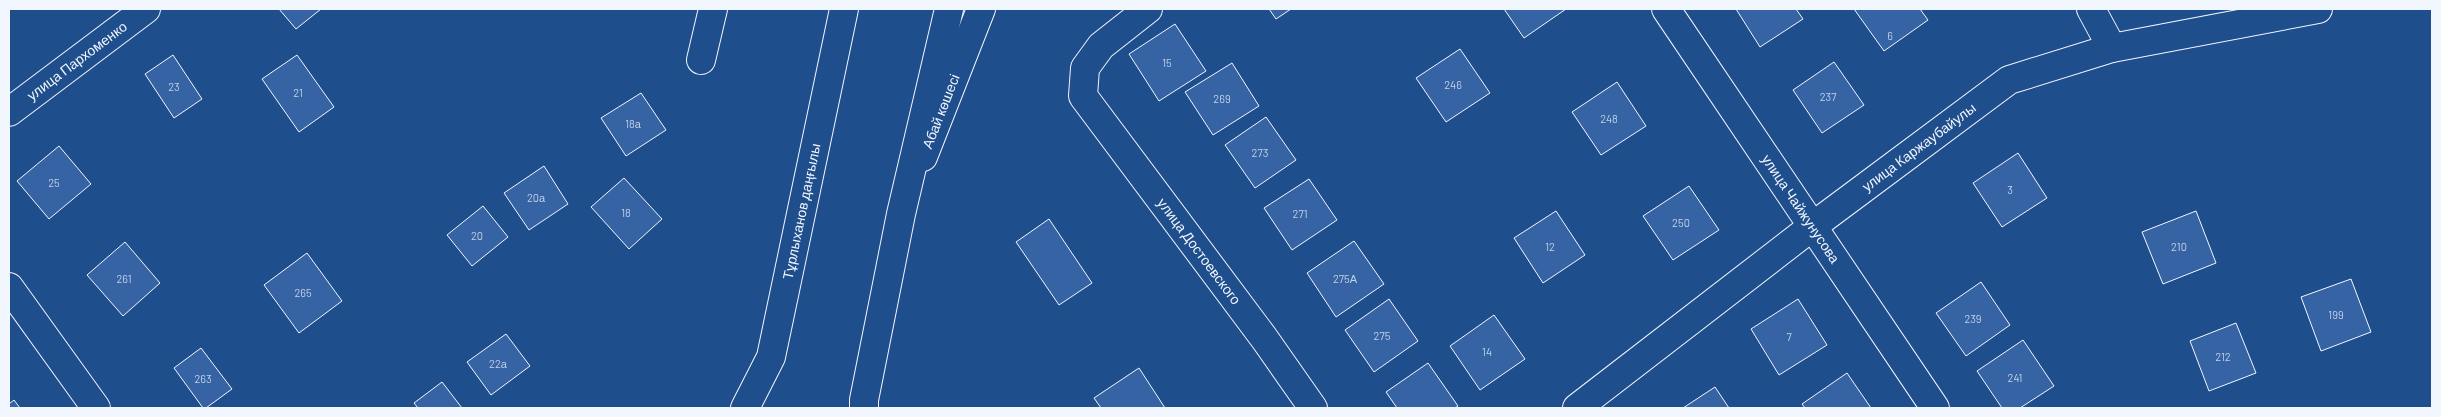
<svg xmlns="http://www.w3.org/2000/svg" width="2441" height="417" font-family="Barlow,sans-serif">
<rect width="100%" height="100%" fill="#1f4e8c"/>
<g fill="#3563a3" stroke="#f2f6ff">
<path d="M279,9H321L296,29Z"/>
<path d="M1269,9H1291L1276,19Z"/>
<path d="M1504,9H1566L1524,38Z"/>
<path d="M1736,9H1796L1803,19L1760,47Z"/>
<path d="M1854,9H1920L1928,20L1884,51Z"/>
<path d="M1175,24L1206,71L1159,101L1129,54Z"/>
<path d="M1460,49L1490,93L1446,122L1416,78Z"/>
<path d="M173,55L202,99L174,118L145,74Z"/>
<path d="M297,55L334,107L299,132L262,79Z"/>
<path d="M1834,62L1864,105L1822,133L1793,90Z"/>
<path d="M1232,63L1259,106L1213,135L1185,92Z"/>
<path d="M1617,82L1646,126L1601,155L1572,112Z"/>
<path d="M641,93L666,130L626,156L601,118Z"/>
<path d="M1266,117L1296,160L1255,188L1225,145Z"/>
<path d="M59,146L91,184L49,219L17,181Z"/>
<path d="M2018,153L2047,198L2002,227L1973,183Z"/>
<path d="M544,166L568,204L529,230L504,193Z"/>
<path d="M624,178L662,219L629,249L591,207Z"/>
<path d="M1309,179L1337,220L1292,250L1264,208Z"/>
<path d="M1689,186L1719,230L1673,260L1643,216Z"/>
<path d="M483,206L508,237L472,266L447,235Z"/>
<path d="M1556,211L1585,255L1543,283L1514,238Z"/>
<path d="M2196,211L2216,263L2163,284L2142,232Z"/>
<path d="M1049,219L1092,283L1059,305L1016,242Z"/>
<path d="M1354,241L1384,284L1336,317L1307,273Z"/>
<path d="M125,242L160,283L123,316L87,275Z"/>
<path d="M307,253L342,301L299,333L264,285Z"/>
<path d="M2351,279L2371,332L2321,351L2301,297Z"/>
<path d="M1981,282L2010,325L1966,356L1936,313Z"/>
<path d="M1389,299L1418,341L1374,372L1345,330Z"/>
<path d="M1798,299L1827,345L1779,375L1751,329Z"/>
<path d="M1494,315L1525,359L1480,390L1450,346Z"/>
<path d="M2236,323L2256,373L2209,391L2190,341Z"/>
<path d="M506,334L530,366L491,395L467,362Z"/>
<path d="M2023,340L2054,386L2020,408H2002L1977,371Z"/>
<path d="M201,348L232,389L206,408H203L174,368Z"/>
<path d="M1428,363L1458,406L1455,408H1397L1386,392Z"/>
<path d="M1139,368L1165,408H1101L1094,398Z"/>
<path d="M1847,373L1871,408H1805L1802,404Z"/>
<path d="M442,382L462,408H418L414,403Z"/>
<path d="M1715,387L1729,408H1683Z"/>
<path d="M14,400L20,408H9V404Z"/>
</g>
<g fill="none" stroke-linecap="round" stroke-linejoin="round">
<g stroke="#f2f6ff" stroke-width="30">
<g id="street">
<path id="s1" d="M1148,9L1101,46L1085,68L1083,96L1264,338L1313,408"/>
<path id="s2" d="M1666,9L1935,408"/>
<path d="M2091,9L2112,48"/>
<path d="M701,60L713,9"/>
<path id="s3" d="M9,112L146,9"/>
<path d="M9,287L96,408"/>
<path id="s4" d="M1577,408L1813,226L2009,80L2112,48L2318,9"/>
</g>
</g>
<g stroke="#f2f6ff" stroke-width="30">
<g id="secondary">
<path id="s5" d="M923,157L981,9"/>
</g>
</g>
<g stroke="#f2f6ff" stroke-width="30">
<g id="highway">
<path id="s6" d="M745,408L771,357L844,9"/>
<path d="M864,408V400L901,214L949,9"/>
</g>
</g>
<use href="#street" stroke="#1f4e8c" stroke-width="28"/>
<use href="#secondary" stroke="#1f4e8c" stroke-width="28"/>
<use href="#highway" stroke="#1f4e8c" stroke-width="28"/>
</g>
<g text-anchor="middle" stroke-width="4" stroke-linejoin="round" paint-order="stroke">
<g font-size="11" fill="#c3d1e8">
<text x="1890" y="40">6</text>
<text x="1167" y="67">15</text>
<text x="1453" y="89">246</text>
<text x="174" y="91">23</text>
<text x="298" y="97">21</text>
<text x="1828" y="101">237</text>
<text x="1222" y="103">269</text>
<text x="1609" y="123">248</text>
<text x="633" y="128">18а</text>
<text x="1260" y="157">273</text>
<text x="54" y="187">25</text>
<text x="2010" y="194">3</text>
<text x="536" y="202">20а</text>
<text x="626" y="217">18</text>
<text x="1300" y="218">271</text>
<text x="1681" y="227">250</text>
<text x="477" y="240">20</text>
<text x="1550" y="251">12</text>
<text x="2179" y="251">210</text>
<text x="124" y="283">261</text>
<text x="1345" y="283">275А</text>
<text x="303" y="297">265</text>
<text x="2336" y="319">199</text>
<text x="1973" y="323">239</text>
<text x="1382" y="340">275</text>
<text x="1789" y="341">7</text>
<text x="1487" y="356">14</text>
<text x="2223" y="361">212</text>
<text x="498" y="368">22а</text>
<text x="2015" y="382">241</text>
<text x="203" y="383">263</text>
</g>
<g font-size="14" fill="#f2f6ff" stroke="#1f4e8c">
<text dy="5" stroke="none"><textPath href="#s3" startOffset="85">улица Пархоменко</textPath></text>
<text dy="5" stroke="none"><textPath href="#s5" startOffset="49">Абай көшесі</textPath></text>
<text dy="5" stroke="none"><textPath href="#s4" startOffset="430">улица Каржаубайулы</textPath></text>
<text dy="5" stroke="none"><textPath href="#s2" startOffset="241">улица Чайжунусова</textPath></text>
<text dy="5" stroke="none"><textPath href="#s6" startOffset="206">Тұрлыханов даңғылы</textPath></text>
<text dy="5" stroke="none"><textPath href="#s1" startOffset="309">улица Достоевского</textPath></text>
</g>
</g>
<rect width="2441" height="417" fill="none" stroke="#f2f6ff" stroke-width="20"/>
</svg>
